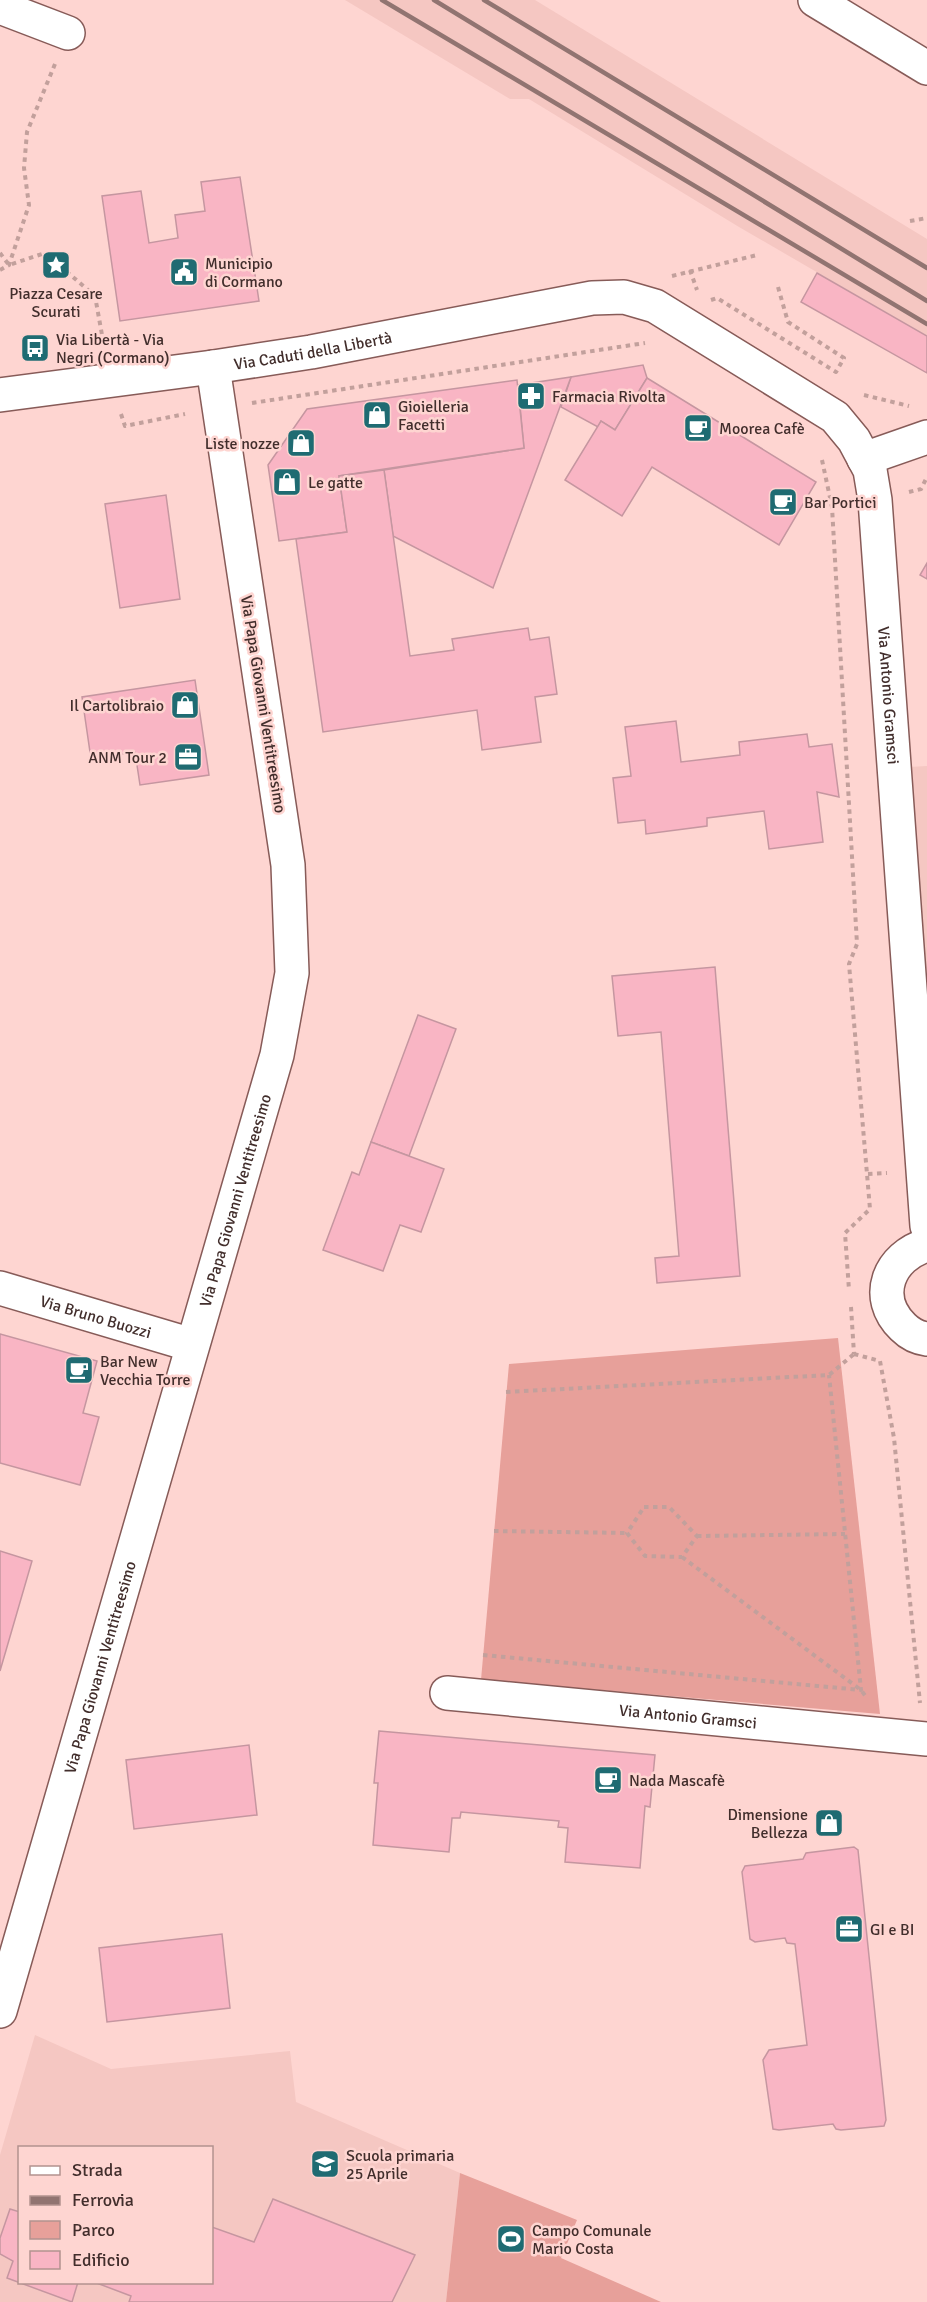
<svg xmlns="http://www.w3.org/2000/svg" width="927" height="2302" font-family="Signika,sans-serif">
<rect width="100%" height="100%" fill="#fed5d1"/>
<g fill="#f5c7c2" fill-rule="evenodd">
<path d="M345,0H535L927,239V336L739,227L529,99H510Z"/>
<path d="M927,766V1017L909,767Z"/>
<path d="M35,2035L111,2069L290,2051L296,2102L460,2173L446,2302H0V2155ZM20,2148H212V2282H20Z"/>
</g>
<g fill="#e7a09a">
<path d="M838,1338L880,1714L481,1680L509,1364Z"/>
<path d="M460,2173L577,2220L561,2258L661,2302H446Z"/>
</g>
<g fill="#f9b5c4" stroke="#c596a0" stroke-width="1.5">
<path d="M240,177L259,301L120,321L102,196L141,191L149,243L178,238L175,215L205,211L201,182Z"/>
<path d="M817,273L927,336V373L801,302Z"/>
<path d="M643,365L647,378L615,430L601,421L598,427L561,407L571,377Z"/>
<path d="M571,377L493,588L393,536L384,470L524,448L518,385Z"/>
<path d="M647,378L816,482L779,545L652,467L622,516L565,480L601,421L615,430Z"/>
<path d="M517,380L524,448L339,476L347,532L279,541L268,465L307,409Z"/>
<path d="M384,470L410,656L454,650L452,639L528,628L530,640L549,637L557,694L535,697L541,742L482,750L477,710L323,732L296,539L347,532L339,476Z"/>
<path d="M166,495L180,599L120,608L105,504Z"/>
<path d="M927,563V579L920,575Z"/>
<path d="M195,680L209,775L140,785L135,752L91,759L82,697Z"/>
<path d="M676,721L681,762L740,755L739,742L807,734L809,747L832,744L839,797L817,792L823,842L769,849L764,811L707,818V826L646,834L645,820L618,823L613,778L631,776L625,727Z"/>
<path d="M715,967L740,1276L657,1283L655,1258L679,1256L661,1032L618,1036L612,976Z"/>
<path d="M418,1015L456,1029L409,1156L371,1142Z"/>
<path d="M371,1142L444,1169L421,1232L400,1225L383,1271L323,1250L352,1172L359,1175Z"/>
<path d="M0,1334L97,1361L83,1413L99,1417L80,1485L0,1463Z"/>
<path d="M0,1551L32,1561L0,1671Z"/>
<path d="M379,1731L655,1755L650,1807L645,1806L640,1868L565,1862L568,1828L558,1827L559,1821L461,1812L460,1818H452L449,1852L373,1845L378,1783H374Z"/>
<path d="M249,1745L257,1815L134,1829L126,1760Z"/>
<path d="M854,1847L858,1850L886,2120L884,2126L841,2130L836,2129L833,2124L779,2130L773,2129L763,2060L769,2050L807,2045L795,1944L787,1943L785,1938L755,1942L750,1939L742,1872L745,1866L803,1859L806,1853Z"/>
<path d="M222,1934L230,2008L107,2022L99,1948Z"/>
<path d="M273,2199L415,2255L392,2302H129L131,2296L94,2282H212V2227L254,2242Z"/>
<path d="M10,2209L20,2212V2282H78L72,2302L7,2278L13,2261L0,2254V2238Z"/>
</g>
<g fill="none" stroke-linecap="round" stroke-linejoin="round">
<g stroke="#875b58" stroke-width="36">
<g id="minor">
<path d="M815,0L927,68"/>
<path d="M0,7L68,33"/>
<path id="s1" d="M0,395L213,367L311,352L592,298L624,297L655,306L835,417L854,440L870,470L875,500L927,1226"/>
<path d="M864,459L927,437"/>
<path d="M927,1245C889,1256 872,1297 903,1327C909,1333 918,1338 927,1339"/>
<path id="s2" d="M0,1288L192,1345"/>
<path id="s3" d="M447,1693L927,1739"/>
<path id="s4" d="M0,2011L277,1055L292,973L288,865L213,367"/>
</g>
</g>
<g stroke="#c2a09c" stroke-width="4" stroke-dasharray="4.5 4.5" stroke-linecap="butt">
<path d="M910,221L927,218"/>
<path d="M0,253L9,265L45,253L95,296L104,346"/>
<path d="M0,270L9,265L29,205L24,168L27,132L55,64"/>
<path d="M690,270L697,290"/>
<path d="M672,276L757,255"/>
<path d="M711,300L717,298L836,372L844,358L788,322L778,287"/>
<path d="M864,395L909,406"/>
<path d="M252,403L645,343"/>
<path d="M121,414L125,426L185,414"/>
<path d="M822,460L832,507L857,944L849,964L870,1209L845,1233L849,1290"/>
<path d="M909,492L921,489L927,477"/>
<path d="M868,1174L887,1173"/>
<path d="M851,1307L854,1354"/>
<path d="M854,1354L880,1361L894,1438L920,1703"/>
<path d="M506,1392L829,1375L854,1354"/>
<path d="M644,1507H669L697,1536L682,1557L645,1556L627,1533Z"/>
<path d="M494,1531L627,1533"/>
<path d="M697,1536L845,1534"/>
<path d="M682,1557L861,1690L867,1698"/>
<path d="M483,1655L861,1690L829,1375"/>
</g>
<use href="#minor" stroke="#fff" stroke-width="33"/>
<g stroke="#917471" stroke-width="4.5">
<path d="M382,0L927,324"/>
<path d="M434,0L927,301"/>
<path d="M484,0L927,268"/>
</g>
</g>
<defs>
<g id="sight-square" transform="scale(1.5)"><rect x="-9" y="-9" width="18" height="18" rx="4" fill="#1f6b72" stroke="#fed5d1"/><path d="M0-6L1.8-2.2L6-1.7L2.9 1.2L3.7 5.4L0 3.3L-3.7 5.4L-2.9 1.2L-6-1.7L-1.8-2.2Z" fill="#fff"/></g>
<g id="civic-square" transform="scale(1.5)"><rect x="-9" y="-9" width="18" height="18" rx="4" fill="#1f6b72" stroke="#fed5d1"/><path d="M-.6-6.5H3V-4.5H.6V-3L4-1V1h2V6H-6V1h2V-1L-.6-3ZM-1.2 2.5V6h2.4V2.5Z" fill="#fff"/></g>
<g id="bus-square" transform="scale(1.5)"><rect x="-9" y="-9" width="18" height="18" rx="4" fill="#1f6b72" stroke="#fed5d1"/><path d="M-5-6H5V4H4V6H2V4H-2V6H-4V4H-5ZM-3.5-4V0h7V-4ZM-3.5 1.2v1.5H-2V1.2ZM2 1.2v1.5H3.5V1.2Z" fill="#fff"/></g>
<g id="pharmacy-square" transform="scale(1.5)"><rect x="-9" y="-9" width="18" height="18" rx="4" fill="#1f6b72" stroke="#fed5d1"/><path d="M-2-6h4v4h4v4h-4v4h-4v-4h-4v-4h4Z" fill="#fff"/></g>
<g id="shop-square" transform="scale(1.5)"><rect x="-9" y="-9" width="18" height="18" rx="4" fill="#1f6b72" stroke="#fed5d1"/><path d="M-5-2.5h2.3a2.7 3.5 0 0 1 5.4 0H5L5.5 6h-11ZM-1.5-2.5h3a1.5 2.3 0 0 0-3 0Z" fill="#fff"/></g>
<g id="cafe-square" transform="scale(1.5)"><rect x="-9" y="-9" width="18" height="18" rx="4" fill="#1f6b72" stroke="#fed5d1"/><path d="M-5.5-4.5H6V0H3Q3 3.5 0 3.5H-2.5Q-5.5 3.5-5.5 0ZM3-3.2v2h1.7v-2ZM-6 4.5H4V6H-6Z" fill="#fff"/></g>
<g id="office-square" transform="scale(1.5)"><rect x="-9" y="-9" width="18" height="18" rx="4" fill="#1f6b72" stroke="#fed5d1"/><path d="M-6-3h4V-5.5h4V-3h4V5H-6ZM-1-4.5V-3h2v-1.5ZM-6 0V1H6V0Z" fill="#fff"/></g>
<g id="school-square" transform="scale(1.5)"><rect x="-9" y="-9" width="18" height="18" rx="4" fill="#1f6b72" stroke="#fed5d1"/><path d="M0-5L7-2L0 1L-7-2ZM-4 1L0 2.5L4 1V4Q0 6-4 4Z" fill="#fff"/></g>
<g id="stadium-square" transform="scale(1.5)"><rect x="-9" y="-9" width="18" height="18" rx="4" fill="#1f6b72" stroke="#fed5d1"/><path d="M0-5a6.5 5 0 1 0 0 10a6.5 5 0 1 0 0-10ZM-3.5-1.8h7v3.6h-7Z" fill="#fff"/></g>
</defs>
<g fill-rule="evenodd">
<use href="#sight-square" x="56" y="265"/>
<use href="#civic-square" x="184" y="272"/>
<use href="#bus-square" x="35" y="348"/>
<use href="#pharmacy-square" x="531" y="396"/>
<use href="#shop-square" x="377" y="415"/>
<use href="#cafe-square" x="698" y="428"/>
<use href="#shop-square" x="301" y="443"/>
<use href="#shop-square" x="287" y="482"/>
<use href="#cafe-square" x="783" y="502"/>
<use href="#shop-square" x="185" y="705"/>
<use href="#office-square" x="188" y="757"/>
<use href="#cafe-square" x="79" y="1370"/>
<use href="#cafe-square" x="608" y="1780"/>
<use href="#shop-square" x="829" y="1823"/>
<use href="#office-square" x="849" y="1929"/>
<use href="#school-square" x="325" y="2164"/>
<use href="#stadium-square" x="511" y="2239"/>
</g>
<g text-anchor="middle" stroke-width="5" stroke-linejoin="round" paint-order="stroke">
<g font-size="16" fill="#422e2c" stroke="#fed5d1" text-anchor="start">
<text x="205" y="269">Municipio<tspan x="205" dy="18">di Cormano</tspan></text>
<text x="56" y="299" text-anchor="middle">Piazza Cesare<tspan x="56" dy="18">Scurati</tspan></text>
<text x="56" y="345">Via Libertà - Via<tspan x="56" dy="18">Negri (Cormano)</tspan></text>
<text x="552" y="402">Farmacia Rivolta</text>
<text x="398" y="412">Gioielleria<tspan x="398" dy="18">Facetti</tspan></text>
<text x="719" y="434">Moorea Cafè</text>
<text x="280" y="449" text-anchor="end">Liste nozze</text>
<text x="308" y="488">Le gatte</text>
<text x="804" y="508">Bar Portici</text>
<text x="164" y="711" text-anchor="end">Il Cartolibraio</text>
<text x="167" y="763" text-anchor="end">ANM Tour 2</text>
<text x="100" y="1367">Bar New<tspan x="100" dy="18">Vecchia Torre</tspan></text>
<text x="629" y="1786">Nada Mascafè</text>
<text x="808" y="1820" text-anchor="end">Dimensione<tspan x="808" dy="18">Bellezza</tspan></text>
<text x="870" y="1935">GI e BI</text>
<text x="346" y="2161">Scuola primaria<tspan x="346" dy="18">25 Aprile</tspan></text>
<text x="532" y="2236">Campo Comunale<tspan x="532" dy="18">Mario Costa</tspan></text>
</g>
<g font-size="16" fill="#422e2c" stroke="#fed5d1">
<text dy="6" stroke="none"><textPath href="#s1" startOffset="316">Via Caduti della Libertà</textPath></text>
<text dy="6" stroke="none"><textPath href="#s1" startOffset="1166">Via Antonio Gramsci</textPath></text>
<text transform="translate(264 704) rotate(81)" y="6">Via Papa Giovanni Ventitreesimo</text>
<text dy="6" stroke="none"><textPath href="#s4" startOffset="844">Via Papa Giovanni Ventitreesimo</textPath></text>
<text dy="6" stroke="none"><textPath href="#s2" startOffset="100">Via Bruno Buozzi</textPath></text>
<text dy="6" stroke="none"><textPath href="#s4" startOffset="358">Via Papa Giovanni Ventitreesimo</textPath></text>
<text dy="6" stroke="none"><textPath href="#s3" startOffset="242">Via Antonio Gramsci</textPath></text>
</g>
</g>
<rect x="18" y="2146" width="195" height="138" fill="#fed5d1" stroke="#b3928f" stroke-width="1.5"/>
<rect x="30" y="2166" width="30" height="9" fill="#ffffff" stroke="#b3928f" stroke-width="1.5"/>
<text x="72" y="2176" font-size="18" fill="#422e2c">Strada</text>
<rect x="30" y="2196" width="30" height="9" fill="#917471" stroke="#b3928f" stroke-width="1.5"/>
<text x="72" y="2206" font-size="18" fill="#422e2c">Ferrovia</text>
<rect x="30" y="2221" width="30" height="18" fill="#e7a09a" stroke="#b3928f" stroke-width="1.5"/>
<text x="72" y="2236" font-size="18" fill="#422e2c">Parco</text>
<rect x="30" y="2251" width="30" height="18" fill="#f9b5c4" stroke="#b3928f" stroke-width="1.5"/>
<text x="72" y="2266" font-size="18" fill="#422e2c">Edificio</text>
</svg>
